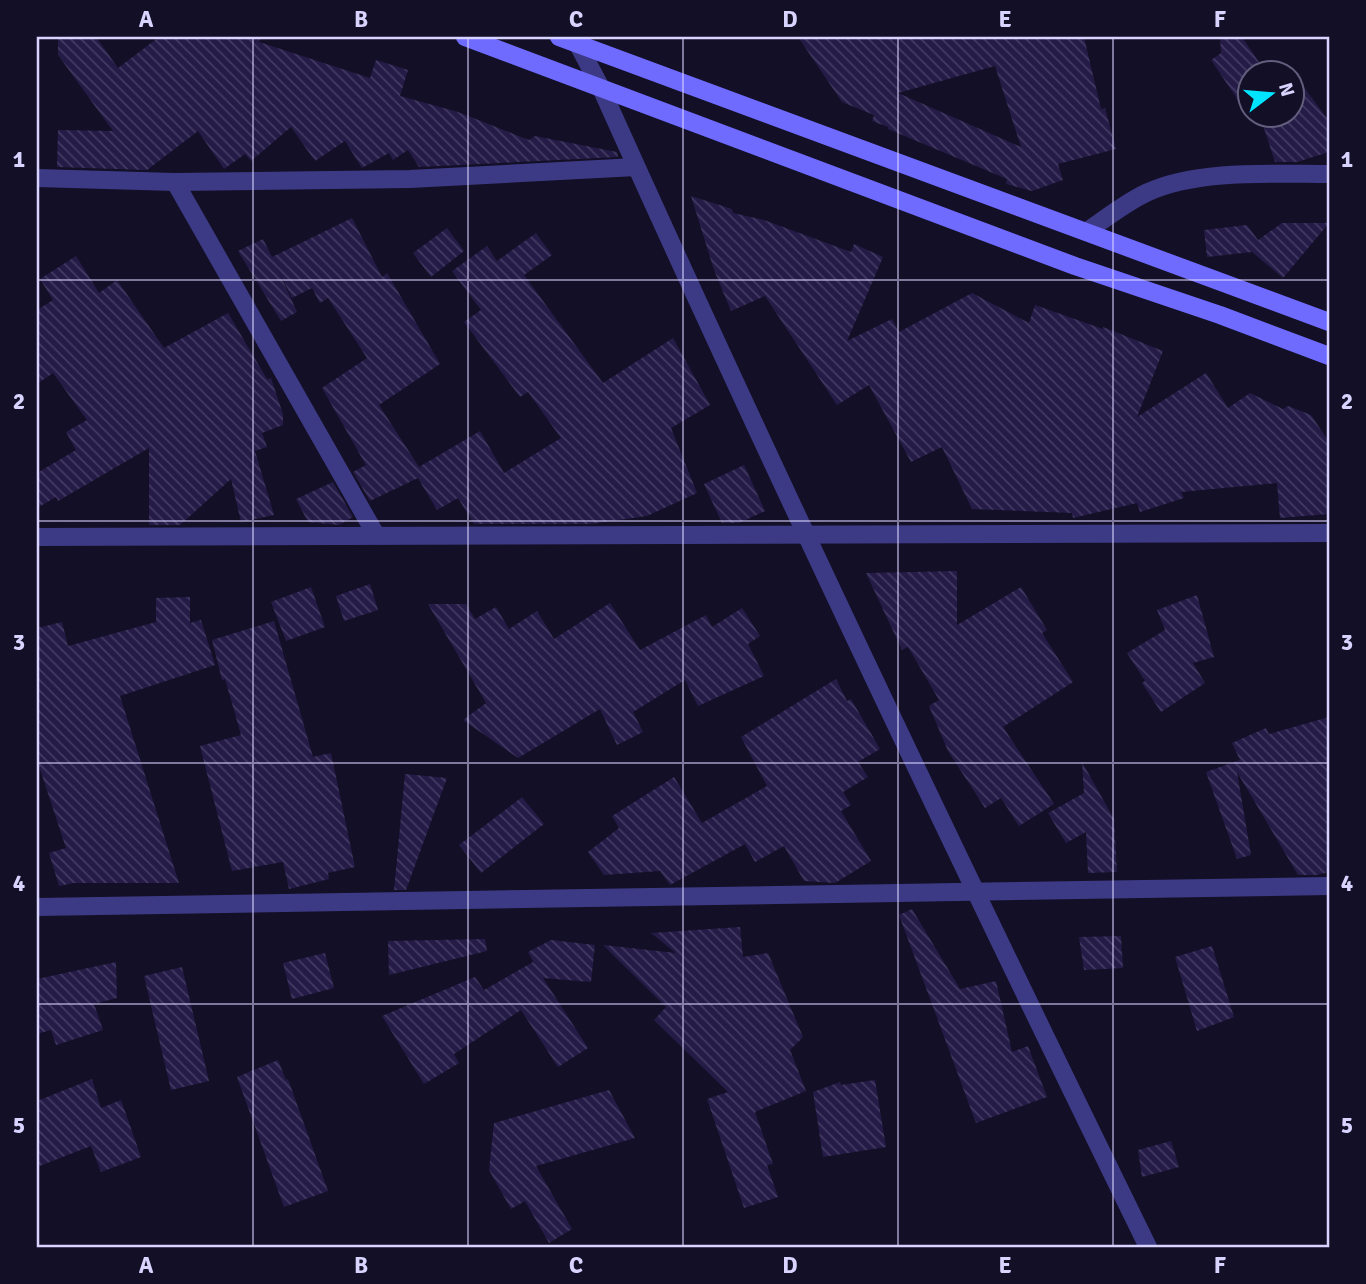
<svg xmlns="http://www.w3.org/2000/svg" width="1366" height="1284" font-family="Signika,sans-serif">
<defs>
<pattern id="building-back-hatch" width="6" height="6" patternUnits="userSpaceOnUse" patternTransform="scale(1.75)"><rect width="6" height="6" fill="#241b47"/><path d="M-1 5l2 2M0 0l6 6M5-1l2 2" fill="none" stroke="#433b63"/></pattern>
</defs>
<rect width="100%" height="100%" fill="#130f26"/>
<g fill="url(#building-back-hatch)" fill-rule="evenodd">
<path d="M58,37H96L118,68L159,37H261L259,42L370,78L376,60L408,70L400,96L458,112L529,140L535,136L617,152L618,157L419,167L408,150L393,160L389,153L362,168L345,141L315,161L291,127L251,161L245,154L224,169L198,131L147,170L57,167L58,130L113,131L58,55Z"/>
<path d="M798,37H1084L1101,109L1105,108L1116,149L1058,164L1063,180L1032,191L1006,184L1007,179L888,129V127L872,121L874,115L842,102ZM995,66L1021,147L898,93Z"/>
<path d="M1220,37H1242L1267,74H1250V100L1242,106L1211,60L1221,53Z"/>
<path d="M1292,71L1329,121V152L1297,162H1275L1260,116H1292V74H1289Z"/>
<path d="M691,196L732,209L733,213L764,220L851,252L854,244L883,257L847,341L892,319L899,332L972,293L1029,323L1035,305L1103,329V327L1163,351L1137,417L1206,373L1228,408L1250,393L1283,409L1288,406L1311,415L1329,442V514L1280,518L1277,483L1181,492L1184,498L1140,512L1137,503L1073,518L1072,513L972,509L942,447L911,462L869,385L837,405L765,296L731,311L714,270Z"/>
<path d="M352,218L382,277L387,273L440,364L379,405L419,467L480,431L504,473L561,438L528,392L520,397L464,322L481,310L452,271L487,246L497,261L536,233L552,255L524,275L603,383L673,338L683,356L710,405L671,428L697,493L647,516L591,524H474L458,498L437,510L418,478L370,501L353,472L366,465L322,388L367,358L328,298L320,303L312,288L292,298L276,265L297,312L281,321L238,251L263,239L272,257Z"/>
<path d="M1282,223H1329L1283,278L1252,252L1207,257L1204,230L1247,225L1258,240Z"/>
<path d="M447,228L464,251L431,277L413,253Z"/>
<path d="M76,256L99,293L117,280L164,348L228,313L267,379L271,378L283,414V425L262,433L267,447L255,451L274,515L241,522L231,479L180,525H149V448L58,501L56,497L37,508V473L76,450L66,432L87,420L53,373L37,384V310L53,300L40,279Z"/>
<path d="M744,465L765,511L739,523H722L704,484Z"/>
<path d="M333,482L353,517L339,525L308,522L296,499Z"/>
<path d="M957,571V625L1021,587L1047,630L1042,633L1073,682L1003,727L1054,804L1019,826L1001,798L985,808L948,751L929,706L939,700L908,647L902,650L866,573Z"/>
<path d="M370,584L378,610L344,621L336,596Z"/>
<path d="M311,587L325,627L286,641L271,602Z"/>
<path d="M1197,595L1214,657L1193,663L1205,683L1161,712L1142,683L1145,681L1127,653L1165,630L1157,610Z"/>
<path d="M190,597V623L201,620L215,665L120,696L179,883H74L59,886L49,853L66,848L37,760V628L62,622L68,646L156,622V598Z"/>
<path d="M610,603L640,650L706,615L712,627L742,608L760,636L748,644L764,676L698,706L685,680L633,712L643,732L617,745L600,709L518,758L463,720L486,703L428,604H466L475,619L496,607L509,629L537,611L554,639Z"/>
<path d="M274,621L313,757L331,753L355,867L328,873L329,879L289,889L283,862L232,871L200,746L241,735L225,679L222,680L212,640Z"/>
<path d="M836,679L847,701L851,699L880,749L858,762L868,777L843,792L851,805L841,811L871,861L835,883L804,881L784,846L755,862L745,844L670,885L660,871L604,875L588,852L619,828L612,816L674,777L702,823L767,786L741,737Z"/>
<path d="M1329,717V872L1317,875H1298L1237,772L1251,855L1237,859L1206,772L1240,760L1232,743L1266,728L1269,734Z"/>
<path d="M1082,762L1114,819L1117,872L1088,873L1086,832L1066,843L1048,813L1084,793Z"/>
<path d="M405,774L447,778L406,890H394Z"/>
<path d="M522,797L544,824L481,873L459,845Z"/>
<path d="M912,909L960,989L996,981L1012,1052L1028,1046L1047,1097L976,1123L899,915Z"/>
<path d="M740,927L743,957L768,953L803,1037L790,1050L806,1091L755,1112L773,1164L767,1165L778,1197L744,1208L707,1099L728,1092L654,1020L666,1007L603,945L676,953L651,933Z"/>
<path d="M1121,936L1123,968L1084,970L1079,937Z"/>
<path d="M485,939L487,951L389,975L388,941Z"/>
<path d="M551,940L595,945L591,982L543,978L588,1048L558,1067L521,1010L454,1054L459,1063L424,1084L382,1016L475,977L484,990L533,962L535,965L528,952Z"/>
<path d="M1212,946L1234,1017L1197,1031L1175,957Z"/>
<path d="M325,953L334,988L292,999L283,963Z"/>
<path d="M116,962L117,998L94,1004L103,1030L56,1045L51,1030L37,1034V979Z"/>
<path d="M182,967L209,1081L171,1090L144,976Z"/>
<path d="M278,1060L286,1080L288,1079L328,1191L284,1207L237,1077Z"/>
<path d="M92,1079L101,1108L121,1100L141,1157L101,1172L91,1146L37,1167V1101Z"/>
<path d="M875,1080L886,1147L823,1157L813,1092L840,1082L841,1085Z"/>
<path d="M609,1090L635,1138L536,1166L572,1229L549,1243L525,1201L511,1209L489,1170L494,1123Z"/>
<path d="M1171,1141L1179,1167L1142,1177L1138,1150Z"/>
</g>
<g fill="none" stroke-linecap="round" stroke-linejoin="round">
<g stroke="#3d3a85" stroke-width="18">
<path d="M574,37L601,88C776,478 960,863 1148,1247"/>
<path d="M37,178L175,182L410,179L636,167"/>
<path d="M175,182L376,535"/>
<path d="M1086,232C1105,219 1125,203 1146,193C1196,169 1274,174 1329,174"/>
<path d="M37,537L1329,533"/>
<path d="M37,907L1329,886"/>
</g>
<g stroke="#6f6bff" stroke-width="18">
<path d="M465,37L1075,266L1220,315L1329,356"/>
<path d="M559,37L1329,322"/>
</g>
</g>
<path fill="none" stroke="#d9d4ff" stroke-width="2" stroke-opacity="0.55" d="M253,37V1247M468,37V1247M683,37V1247M898,37V1247M1113,37V1247M37,280H1329M37,521H1329M37,763H1329M37,1004H1329"/>
<rect width="1366" height="1284" fill="none" stroke="#130f26" stroke-width="77"/>
<g transform="translate(1271 94) rotate(74)"><circle r="33" fill="#130f26" stroke="#625e7d" stroke-width="2"/>
<path d="M0-5L12 26L0 18L-12 26Z" fill="#00e5ff"/>
<text y="-10" font-size="19" font-weight="bold" text-anchor="middle" fill="#d9d4ff">N</text>
</g>
<rect x="38" y="38" width="1290" height="1208" fill="none" stroke="#d9d4ff" stroke-width="2.5"/>
<g font-size="23" text-anchor="middle" font-weight="bold" fill="#d9d4ff">
<text x="146" y="27">A</text>
<text x="361" y="27">B</text>
<text x="576" y="27">C</text>
<text x="790" y="27">D</text>
<text x="1005" y="27">E</text>
<text x="1220" y="27">F</text>
<text x="19" y="167">1</text>
<text x="1347" y="167">1</text>
<text x="19" y="409">2</text>
<text x="1347" y="409">2</text>
<text x="19" y="650">3</text>
<text x="1347" y="650">3</text>
<text x="19" y="891">4</text>
<text x="1347" y="891">4</text>
<text x="19" y="1133">5</text>
<text x="1347" y="1133">5</text>
<text x="146" y="1273">A</text>
<text x="361" y="1273">B</text>
<text x="576" y="1273">C</text>
<text x="790" y="1273">D</text>
<text x="1005" y="1273">E</text>
<text x="1220" y="1273">F</text>
</g>
</svg>
